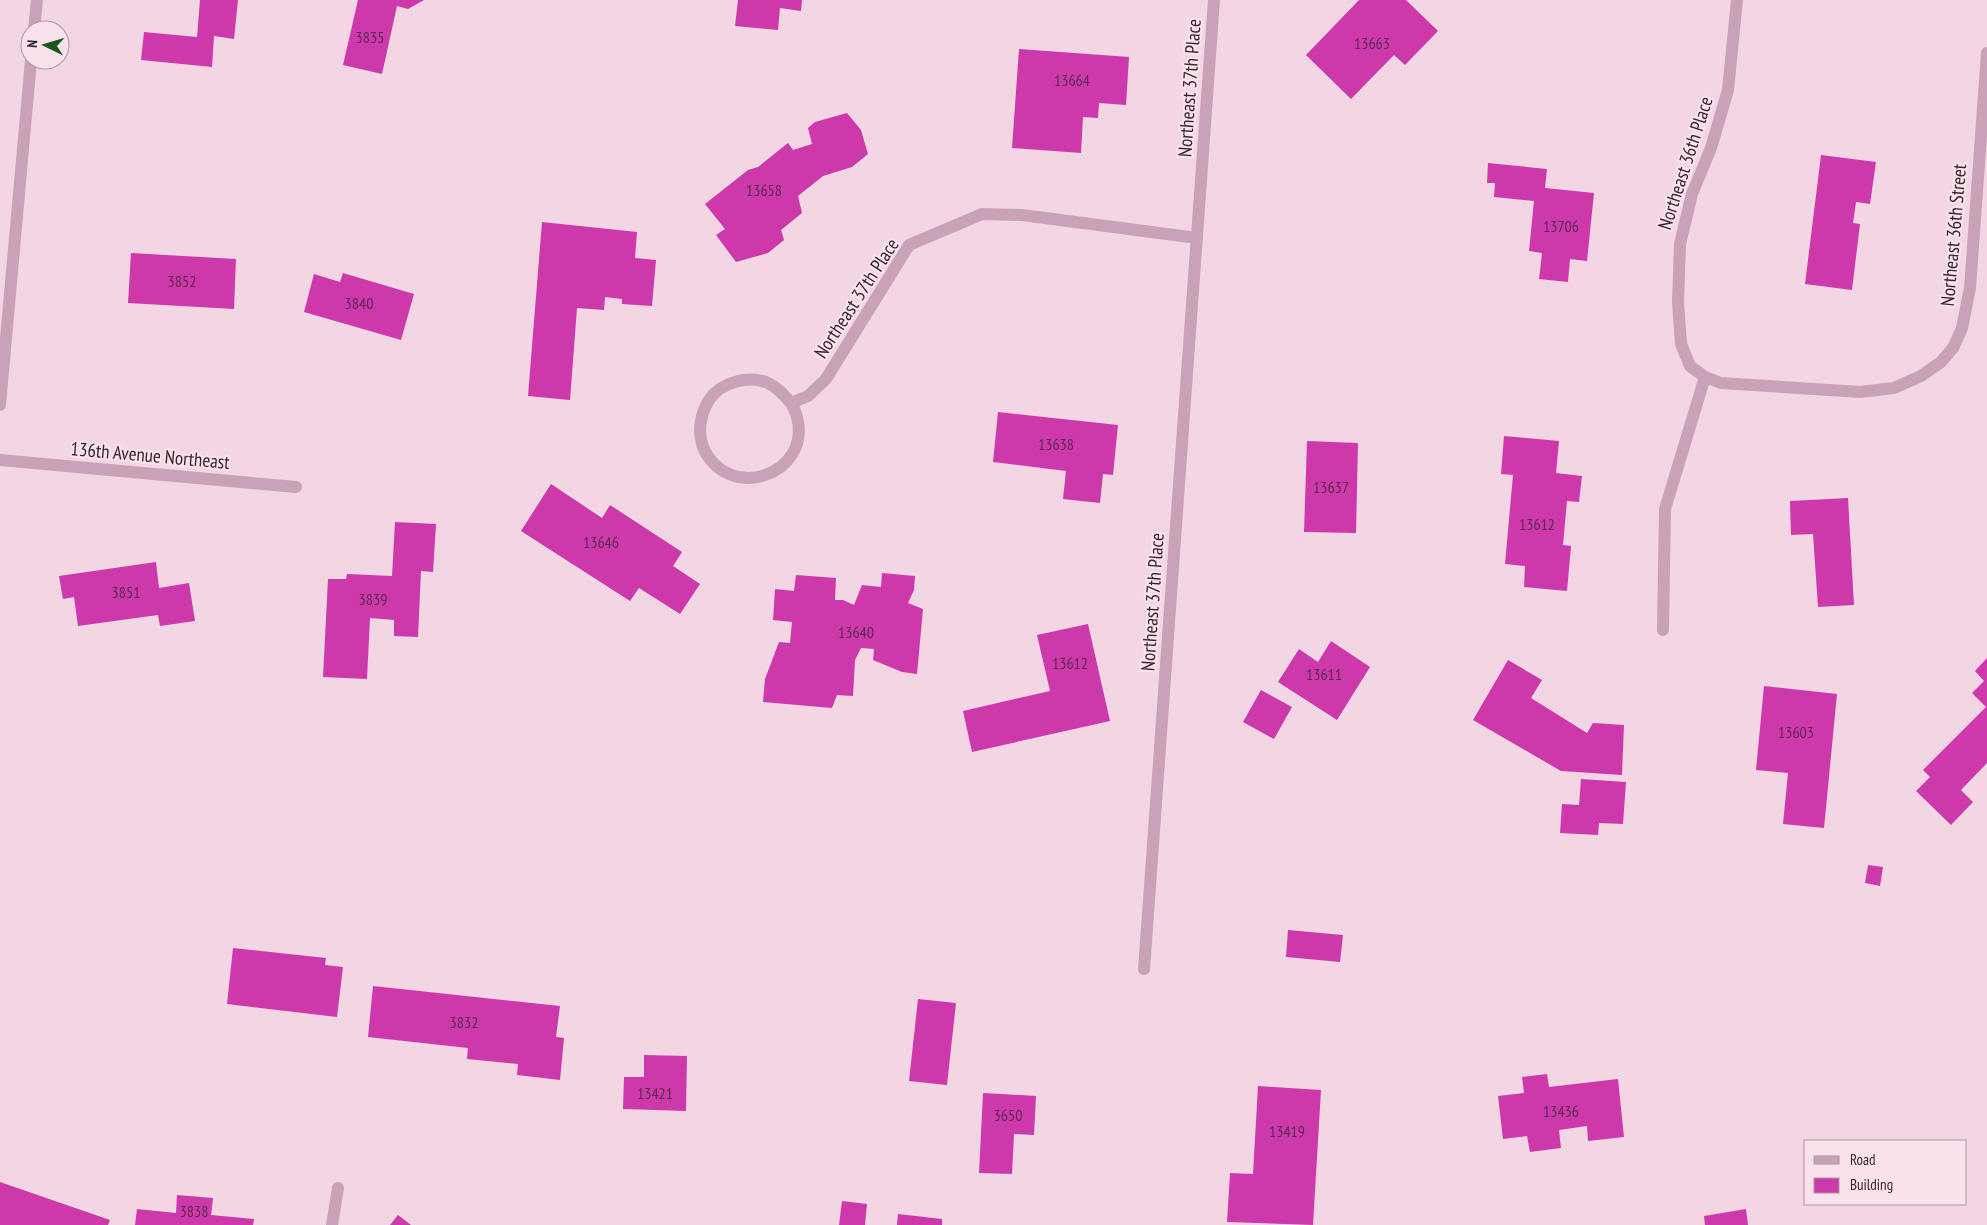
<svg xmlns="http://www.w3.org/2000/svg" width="1987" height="1225" font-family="'PT Sans Narrow',sans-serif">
<rect width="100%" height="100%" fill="#f2d6e3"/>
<g fill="#cd39ab">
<path d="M200,0H238L234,39L214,36L212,67L141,60L144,32L197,37Z"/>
<path d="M358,0H424L408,9L397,6L382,74L343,65Z"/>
<path d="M738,0H802L801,11L780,8L778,30L735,26Z"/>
<path d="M1359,0H1406L1438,31L1405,65L1394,55L1351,99L1306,55Z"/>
<path d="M1019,49L1129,57L1126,105L1099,103L1098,118L1083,117L1081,153L1012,148Z"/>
<path d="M847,113L861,130L868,154L852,167L823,176L798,196L802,213L781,230L784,240L768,253L736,262L716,235L725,229L705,204L748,170L758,167L788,143L793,150L812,144L808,128L815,122Z"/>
<path d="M1821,155L1876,162L1870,204L1856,202L1853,223L1860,224L1852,290L1805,284Z"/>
<path d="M1488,163L1547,169L1545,188L1594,193L1587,261L1570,259L1568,282L1539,279L1542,253L1529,251L1534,201L1494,197L1495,183H1487Z"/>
<path d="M542,222L637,232L635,258L656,260L652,306L622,304V299L605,297L604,310L577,308L570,400L528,396Z"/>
<path d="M131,253L236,259L234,309L128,303Z"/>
<path d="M343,273L414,294L401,340L304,312L314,274L340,282Z"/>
<path d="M998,412L1118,425L1113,475L1103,474L1100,503L1063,499L1066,471L993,462Z"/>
<path d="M1504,436L1559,441L1556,473L1582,476L1579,502L1567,501L1563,545L1571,546L1567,591L1524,587L1525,566L1505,564L1513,475L1501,474Z"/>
<path d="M1307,441L1358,443L1356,533L1304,532Z"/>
<path d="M551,484L602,518L610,505L682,552L673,566L700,584L680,614L639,588L630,601L521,531Z"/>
<path d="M1848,498L1854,605L1818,607L1813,534L1791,535L1790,501Z"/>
<path d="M395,522L436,524L433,572L421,571L418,637L394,636V620L370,618L367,679L323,677L328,579H346L347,574L392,576Z"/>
<path d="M156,562L159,588L189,583L195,621L160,626L158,615L78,626L74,597L63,599L59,576Z"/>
<path d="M882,573L915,576L914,590L908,603L923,609L917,674L902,672L873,660L874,649L861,648L855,660L853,696L837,695L832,708L763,702L765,679L779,642L790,643L792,622L773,620L775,589L794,591L796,575L836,578L835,600H843L854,605L862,585L881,587Z"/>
<path d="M1088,624L1110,721L972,752L963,711L1050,691L1037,635Z"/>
<path d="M1331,641L1370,667L1337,720L1278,682L1299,649L1318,662Z"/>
<path d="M1987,658V763L1961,790L1973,802L1951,825L1916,791L1930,777L1923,770L1986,707L1972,693L1984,681L1975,671Z"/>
<path d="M1508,660L1542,680L1531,698L1587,733L1593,723L1624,725L1622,775L1561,771L1473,720Z"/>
<path d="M1764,686L1837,694L1824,828L1783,824L1788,773L1756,770Z"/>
<path d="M1261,690L1292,707L1274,739L1243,722Z"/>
<path d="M1581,779L1626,782L1623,824L1599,823L1598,835L1560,833L1562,804L1579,805Z"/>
<path d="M1868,865L1883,867L1880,886L1865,883Z"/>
<path d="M1288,930L1343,935L1340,962L1286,957Z"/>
<path d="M233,948L326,958L325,965L343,967L337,1017L227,1004Z"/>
<path d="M373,986L560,1006L556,1037L564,1038L560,1080L517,1075L518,1064L467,1059L468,1048L368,1037Z"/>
<path d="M918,999L956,1003L947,1085L909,1081Z"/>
<path d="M644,1055L687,1056L686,1111L623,1109L624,1077H644Z"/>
<path d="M1547,1074L1549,1087L1618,1079L1624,1137L1588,1141L1587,1126L1559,1130L1561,1148L1530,1152L1527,1136L1503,1139L1498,1096L1524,1093L1522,1077Z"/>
<path d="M1258,1086L1321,1090L1313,1225L1227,1222L1230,1173L1253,1174Z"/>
<path d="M983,1093L1036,1096L1034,1135L1014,1134L1012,1174L979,1173Z"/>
<path d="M0,1182L110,1220L108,1225H0Z"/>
<path d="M177,1195L213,1198L211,1215L254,1219L253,1225H135L137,1209L176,1213Z"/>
<path d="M842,1201L867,1204L865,1225H839Z"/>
<path d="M1746,1209L1748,1225H1705L1704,1216Z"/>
<path d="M898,1214L942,1219V1225H897Z"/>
<path d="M398,1215L411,1225H390Z"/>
</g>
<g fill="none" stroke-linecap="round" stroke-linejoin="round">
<g stroke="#caa2b8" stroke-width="12">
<path d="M1737,0L1728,90L1711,148L1692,194L1680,244L1678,302L1681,344L1690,366L1705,377L1721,383L1860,392L1894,388L1921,376L1941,362L1953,348L1962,328L1970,288L1987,53"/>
<path d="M34,30L37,0"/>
<path d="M791,403C793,407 796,412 797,417C812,475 728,504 703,447C697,431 701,413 709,400C721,382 748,375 768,383C777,387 784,395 791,403L808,396L826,379L909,245L982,214L1022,215L1197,238"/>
<path d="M0,405L31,60"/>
<path d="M0,460L296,487"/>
<path d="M1663,630L1665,509L1705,377"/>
<path d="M1144,969L1214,0"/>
<path d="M332,1225L338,1188"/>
</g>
</g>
<g text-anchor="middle" stroke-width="4.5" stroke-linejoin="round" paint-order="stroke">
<g font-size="16" fill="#5a2a4e">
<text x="370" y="43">3835</text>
<text x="1372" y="49">13663</text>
<text x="1072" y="86">13664</text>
<text x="764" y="196">13658</text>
<text x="1561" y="232">13706</text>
<text x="182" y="287">3852</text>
<text x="359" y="309">3840</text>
<text x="1056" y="450">13638</text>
<text x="1331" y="493">13637</text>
<text x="1537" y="530">13612</text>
<text x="601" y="548">13646</text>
<text x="126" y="598">3851</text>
<text x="373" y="605">3839</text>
<text x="856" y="638">13640</text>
<text x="1070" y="669">13612</text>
<text x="1324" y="680">13611</text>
<text x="1796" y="738">13603</text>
<text x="464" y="1028">3832</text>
<text x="655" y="1099">13421</text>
<text x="1561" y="1117">13436</text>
<text x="1008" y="1121">3650</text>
<text x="1287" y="1137">13419</text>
<text x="194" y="1217">3838</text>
</g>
<g font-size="19" fill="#34252f" stroke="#fae2ed">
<text transform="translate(1189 88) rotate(-86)" y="7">Northeast 37th Place</text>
<text transform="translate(1685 163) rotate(-72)" y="7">Northeast 36th Place</text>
<text transform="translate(1953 235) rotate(-85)" y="7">Northeast 36th Street</text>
<text transform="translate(856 298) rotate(-57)" y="7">Northeast 37th Place</text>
<text transform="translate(150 455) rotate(5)" y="7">136th Avenue Northeast</text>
<text transform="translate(1152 602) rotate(-86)" y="7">Northeast 37th Place</text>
</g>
</g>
<rect x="1804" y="1140" width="162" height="65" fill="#fae2ed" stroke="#ab96a1"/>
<rect x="1814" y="1156" width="25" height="8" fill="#caa2b8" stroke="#ab96a1"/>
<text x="1850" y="1165" font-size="15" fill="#34252f">Road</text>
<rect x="1814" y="1178" width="25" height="15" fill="#cd39ab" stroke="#ab96a1"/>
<text x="1850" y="1190" font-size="15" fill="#34252f">Building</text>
<g transform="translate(45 45) rotate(275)"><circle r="24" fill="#fae2ed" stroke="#ab96a1"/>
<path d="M0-4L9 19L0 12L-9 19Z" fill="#18571c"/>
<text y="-8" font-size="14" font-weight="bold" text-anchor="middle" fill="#34252f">N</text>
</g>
</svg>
